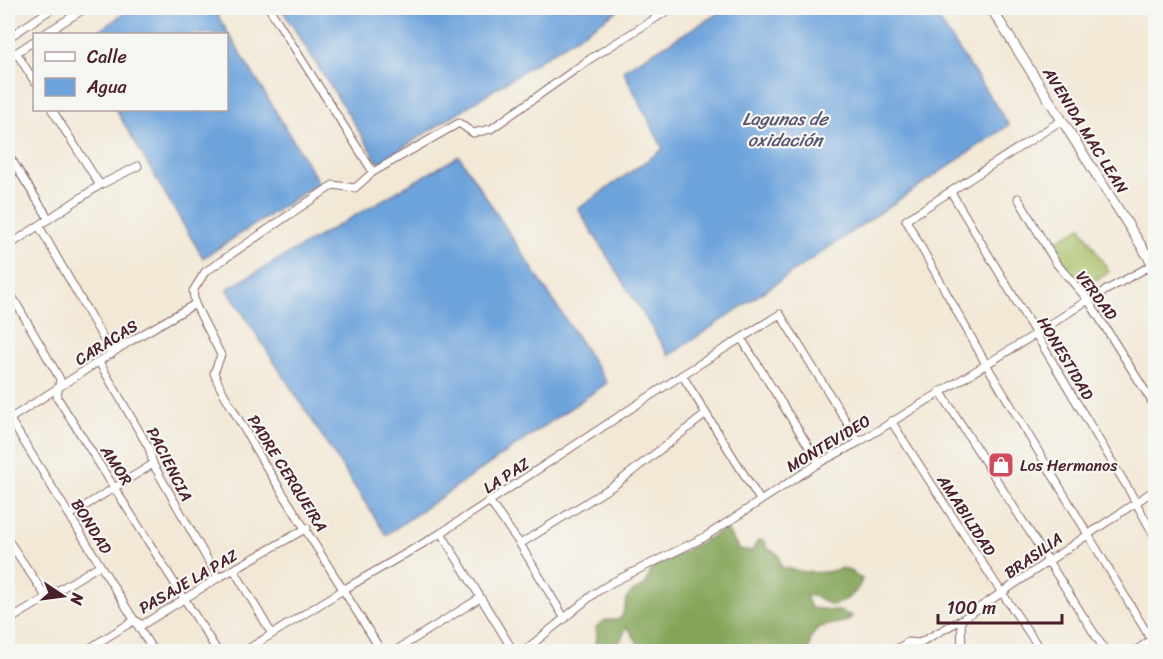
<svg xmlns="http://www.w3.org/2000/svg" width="1163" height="659" font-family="Sriracha,sans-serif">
<rect width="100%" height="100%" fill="#f6f6f2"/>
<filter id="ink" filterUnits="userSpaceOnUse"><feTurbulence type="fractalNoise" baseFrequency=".0167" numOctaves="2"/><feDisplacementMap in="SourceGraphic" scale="12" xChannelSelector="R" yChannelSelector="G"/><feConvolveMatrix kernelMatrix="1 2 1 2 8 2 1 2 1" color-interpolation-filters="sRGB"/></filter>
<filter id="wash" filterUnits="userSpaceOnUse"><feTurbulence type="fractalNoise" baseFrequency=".008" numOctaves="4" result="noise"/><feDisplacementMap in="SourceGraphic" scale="24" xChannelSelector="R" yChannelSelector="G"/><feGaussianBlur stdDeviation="1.35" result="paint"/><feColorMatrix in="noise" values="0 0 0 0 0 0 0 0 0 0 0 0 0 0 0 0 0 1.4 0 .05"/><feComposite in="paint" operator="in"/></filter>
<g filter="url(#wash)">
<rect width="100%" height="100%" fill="#f2e8d5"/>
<path fill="#a6be63" stroke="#786e47" stroke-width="1.5" d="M1081,227L1109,272L1082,288L1049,245Z"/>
<path fill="#84a559" stroke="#676242" stroke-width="1.5" d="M726,529L739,549L752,551L758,540L764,541L768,549L778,554L781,567C802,572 821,576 842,568L852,572L862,579C857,595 846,601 831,605L813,595L806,596L811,608L838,611L852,616L848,621L819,627L811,637L809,651H643L627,626L616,650L600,651L594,647L597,638L596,627L606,620H617L622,617C627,598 625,593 645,586L652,568Z"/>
<g fill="#6da3db" stroke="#5c6183" stroke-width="1.5">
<path d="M132,8H213L319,183L203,258L116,110H226V34H94Z"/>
<path d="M281,8H622L379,163Z"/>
<path d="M727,8H931L1009,125L669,356L578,209L663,149L623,70Z"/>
<path d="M459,156L607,383L386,535L227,289Z"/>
</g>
</g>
<g filter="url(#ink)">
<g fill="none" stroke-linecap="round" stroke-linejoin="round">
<g stroke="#856566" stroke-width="9">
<g id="minor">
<path d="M269,8L373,172L355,188L333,185L205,272L193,291L195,304L221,355L214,373L220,387L262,460L382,652"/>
<path d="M44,34L86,8"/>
<path d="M8,38L53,8"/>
<path d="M16,52L34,81"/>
<path d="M8,58L34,41"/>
<path d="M52,110L100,185"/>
<path d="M1062,120L906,220L986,364L1156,648"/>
<path d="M8,154L49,219"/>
<path d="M373,172L459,123L473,133L491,129L590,59L672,8"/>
<path d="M951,192L1129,490L1156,539"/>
<path d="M1018,198L1056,263L1088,300L1156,408"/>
<path d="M39,226L112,354"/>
<path d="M8,246L100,185L138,166"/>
<path d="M8,289L60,379L57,397L218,652"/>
<path d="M741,338L819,463"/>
<path d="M99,362L149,448L153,464L218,578"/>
<path d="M682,375L760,500"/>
<path d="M940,391L1106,652"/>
<path d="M8,416L154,652"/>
<path d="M8,420L129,342L195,304"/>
<path d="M891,421L994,581L1042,652"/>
<path d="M490,502L520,544L565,619"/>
<path d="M70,515L153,464"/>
<path d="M441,533L514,652"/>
<path d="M8,540L47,598"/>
<path d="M520,544L616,484L706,414"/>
<path d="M234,570L272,634"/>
<path d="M961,620L962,652"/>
<path d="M8,621L100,565"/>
<path d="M83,652L135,620L142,625L218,578L307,528"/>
<path d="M243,652L343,590L441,533L682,375L780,314L859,442"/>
<path d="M393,652L480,598"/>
<path d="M523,652L595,593L613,582L703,538L819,463L859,442L1036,334L1088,300L1152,265"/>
<path d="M892,652L908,642L919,643L961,620L1156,489"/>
</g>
</g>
<g stroke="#856566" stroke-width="11">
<g id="secondary">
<path d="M991,8L1156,269"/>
<path d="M1135,652L1156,638"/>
</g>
</g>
<use href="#minor" stroke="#fff" stroke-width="7"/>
<use href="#secondary" stroke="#fff" stroke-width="9"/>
</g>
</g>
<defs>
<g id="shop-square" transform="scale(1.35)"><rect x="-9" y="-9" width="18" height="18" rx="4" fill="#d1495b" stroke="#f6f6f2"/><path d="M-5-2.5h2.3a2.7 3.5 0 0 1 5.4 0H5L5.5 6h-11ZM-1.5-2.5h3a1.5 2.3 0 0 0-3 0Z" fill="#fff"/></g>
</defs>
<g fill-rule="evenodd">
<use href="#shop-square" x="1001" y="465"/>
</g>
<g text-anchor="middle" stroke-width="4.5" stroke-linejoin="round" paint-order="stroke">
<g font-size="16" fill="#4a1f2b" stroke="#f6f6f2">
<text transform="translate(1086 130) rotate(58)" y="6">AVENIDA MAC LEAN</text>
<text transform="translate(1097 295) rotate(53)" y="6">VERDAD</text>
<text transform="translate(106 342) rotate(-32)" y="6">CARACAS</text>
<text transform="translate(1066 358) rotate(59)" y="6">HONESTIDAD</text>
<text transform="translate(828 443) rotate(-31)" y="6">MONTEVIDEO</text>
<text transform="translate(170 464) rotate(63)" y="6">PACIENCIA</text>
<text transform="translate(117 465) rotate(57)" y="6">AMOR</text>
<text transform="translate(288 473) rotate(58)" y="6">PADRE CERQUEIRA</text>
<text transform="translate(506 475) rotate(-33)" y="6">LA PAZ</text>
<text transform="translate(967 515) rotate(57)" y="6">AMABILIDAD</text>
<text transform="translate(92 526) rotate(58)" y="6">BONDAD</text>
<text transform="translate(1033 555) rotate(-35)" y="6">BRASILIA</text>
<text transform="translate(188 581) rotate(-30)" y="6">PASAJE LA PAZ</text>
</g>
<g font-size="16" fill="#4a1f2b" stroke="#f6f6f2" text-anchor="start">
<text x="1020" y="471">Los Hermanos</text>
</g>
<g font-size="18" font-style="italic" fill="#585471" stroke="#f6f6f2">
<text x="785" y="125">Lagunas de<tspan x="785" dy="21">oxidación</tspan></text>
</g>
</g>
<rect width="1163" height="659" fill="none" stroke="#f6f6f2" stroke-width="30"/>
<rect x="33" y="33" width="195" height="78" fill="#f6f6f2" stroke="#b1a0a2" stroke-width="1.5"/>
<rect x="45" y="52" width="30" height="9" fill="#ffffff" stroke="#b1a0a2" stroke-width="1.5"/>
<text x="87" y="63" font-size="18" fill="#4a1f2b">Calle</text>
<rect x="45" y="78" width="30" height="18" fill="#6da3db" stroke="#b1a0a2" stroke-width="1.5"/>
<text x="87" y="93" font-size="18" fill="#4a1f2b">Agua</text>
<g transform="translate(63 596) rotate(103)" stroke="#f6f6f2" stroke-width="4.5" paint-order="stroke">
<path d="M0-4.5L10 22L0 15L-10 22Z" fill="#4a1f2b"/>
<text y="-9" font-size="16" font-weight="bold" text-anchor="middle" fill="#4a1f2b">N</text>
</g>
<path d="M938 614v9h124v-9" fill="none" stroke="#4a1f2b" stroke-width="3"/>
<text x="947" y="614" font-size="18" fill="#4a1f2b" stroke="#f6f6f2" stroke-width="4.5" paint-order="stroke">100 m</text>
</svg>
